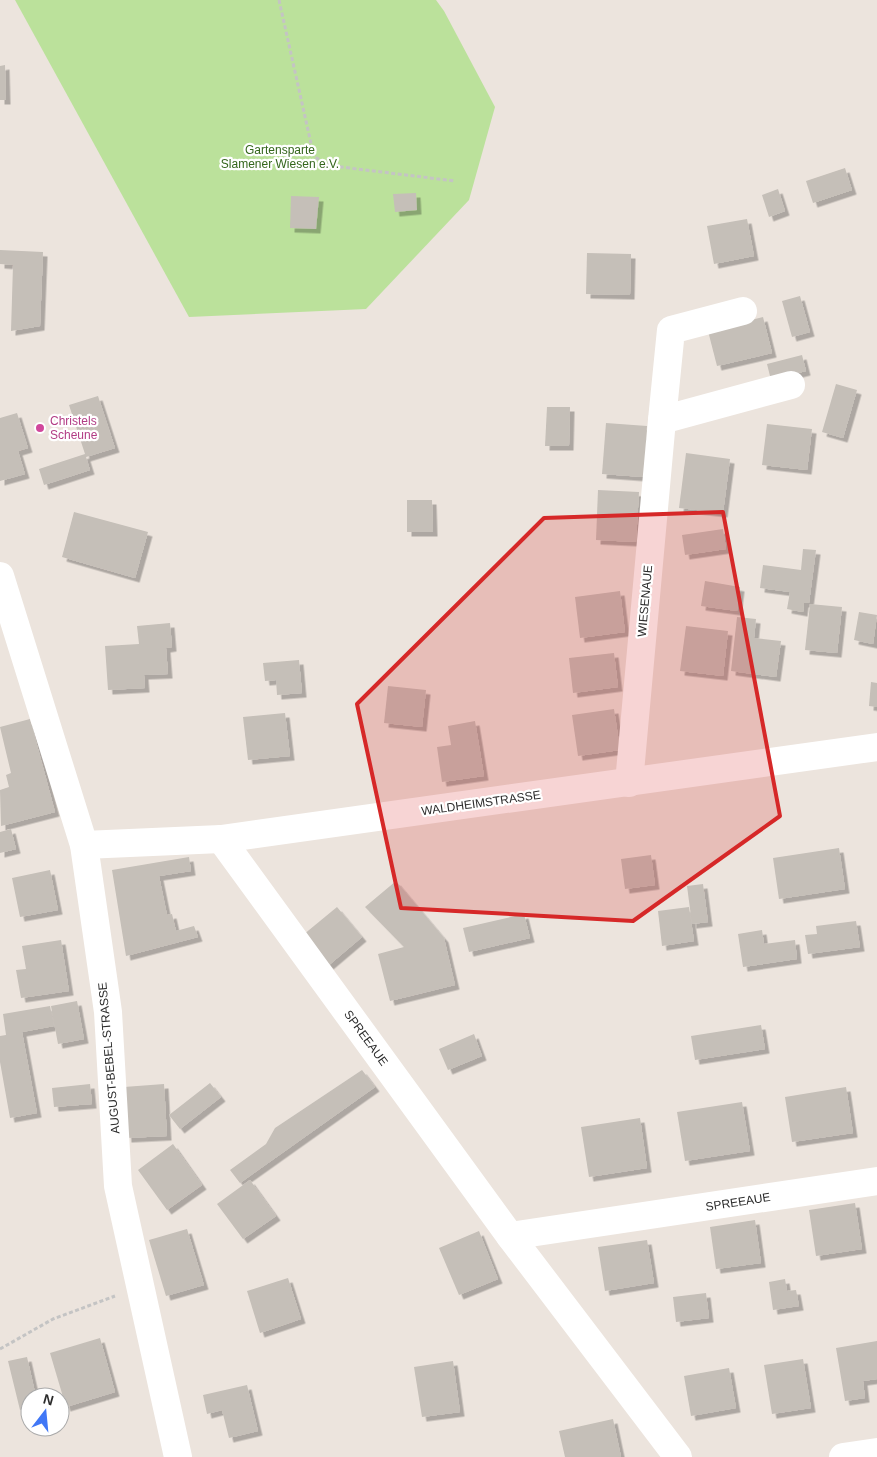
<svg xmlns="http://www.w3.org/2000/svg" width="877" height="1457" font-family="Arial,sans-serif">
<defs>
<filter id="shadow"><feDropShadow dx="4.5" dy="4.5" stdDeviation="0" flood-color="#0004"/></filter>
</defs>
<rect width="100%" height="100%" fill="#ece4dd"/>
<path fill="#bbe19b" d="M15,0H436L444,11L495,107L469,200L366,309L189,317Z"/>
<g fill="#c5bfb8" filter="url(#shadow)">
<path d="M5,65L6,100H0V66Z"/>
<path d="M845,168L852,190L813,203L806,181Z"/>
<path d="M778,189L785,211L769,217L762,195Z"/>
<path d="M416,193L417,210L395,212L393,194Z"/>
<path d="M291,196L319,197L316,229L290,228Z"/>
<path d="M747,219L754,256L714,264L707,226Z"/>
<path d="M0,250L43,252L40,326L11,331L13,265L0,264Z"/>
<path d="M587,253L631,254L630,295L586,294Z"/>
<path d="M800,296L810,332L792,337L782,301Z"/>
<path d="M763,317L772,353L717,366L708,331Z"/>
<path d="M802,355L806,371L771,380L767,364Z"/>
<path d="M836,384L857,390L843,438L822,432Z"/>
<path d="M98,396L115,448L86,457L90,470L44,485L39,469L85,454L69,405Z"/>
<path d="M547,407H570L569,446H545Z"/>
<path d="M17,413L28,448L18,451L25,474L0,481V418Z"/>
<path d="M606,423L647,426L643,477L602,474Z"/>
<path d="M767,424L812,429L807,470L762,465Z"/>
<path d="M686,453L730,459L723,513L679,508Z"/>
<path d="M598,490L639,492L636,542L596,540Z"/>
<path d="M407,500H432L433,532H407Z"/>
<path d="M74,512L148,532L135,578L62,557Z"/>
<path d="M723,529L726,549L685,555L682,535Z"/>
<path d="M803,549L816,550L809,603H804L803,612L787,609L790,592L760,588L763,565L801,570Z"/>
<path d="M705,581L740,587L737,611L701,606Z"/>
<path d="M620,591L625,632L580,638L575,597Z"/>
<path d="M810,604L842,607L837,653L805,650Z"/>
<path d="M859,612L877,615L873,644L854,640Z"/>
<path d="M737,617L756,619L754,638L781,641L776,677L731,671Z"/>
<path d="M170,623L172,647L166,648L168,674L144,675L145,688L108,690L105,646L139,644L137,626Z"/>
<path d="M686,626L728,631L723,676L680,671Z"/>
<path d="M614,653L618,687L573,693L569,658Z"/>
<path d="M299,660L302,693L277,695L276,680L265,681L263,663Z"/>
<path d="M871,682L877,683V707L869,706Z"/>
<path d="M388,686L426,690L422,727L384,723Z"/>
<path d="M614,709L620,750L578,756L572,715Z"/>
<path d="M285,713L290,756L248,760L243,717Z"/>
<path d="M30,719L55,812L1,826L0,790L9,787L6,775L11,773L0,727Z"/>
<path d="M475,721L484,776L442,782L437,747L451,745L448,726Z"/>
<path d="M11,829L16,849L0,853V832Z"/>
<path d="M839,848L845,889L779,899L773,858Z"/>
<path d="M651,855L655,885L625,889L621,859Z"/>
<path d="M189,857L191,871L159,876L167,915L172,914L176,931L194,926L198,937L126,956L112,870Z"/>
<path d="M50,870L58,910L20,917L12,878Z"/>
<path d="M396,881L444,938L455,985L390,1001L378,954L404,947L365,907Z"/>
<path d="M703,884L708,922L692,924L687,886Z"/>
<path d="M337,907L362,937L329,965L303,935Z"/>
<path d="M689,907L694,941L662,946L658,911Z"/>
<path d="M524,914L530,938L469,952L463,928Z"/>
<path d="M856,921L860,947L808,954L805,935L817,934L816,926Z"/>
<path d="M762,930L764,944L795,940L797,959L743,967L738,934Z"/>
<path d="M61,940L69,991L21,998L16,970L26,969L22,946Z"/>
<path d="M77,1001L84,1039L58,1044L51,1006Z"/>
<path d="M50,1006L54,1026L22,1032L37,1113L10,1118L0,1062V1036L6,1035L3,1014Z"/>
<path d="M761,1025L765,1049L695,1060L691,1036Z"/>
<path d="M474,1034L482,1056L448,1070L439,1049Z"/>
<path d="M362,1070L375,1087L240,1183L230,1170L266,1144L275,1128Z"/>
<path d="M210,1083L221,1097L180,1129L169,1115Z"/>
<path d="M90,1084L92,1104L54,1107L52,1088Z"/>
<path d="M164,1084L167,1136L127,1138L124,1087Z"/>
<path d="M846,1087L853,1133L792,1142L785,1097Z"/>
<path d="M742,1102L750,1151L685,1161L677,1112Z"/>
<path d="M640,1118L647,1168L589,1177L581,1127Z"/>
<path d="M173,1144L202,1185L167,1210L138,1170Z"/>
<path d="M250,1180L276,1216L243,1239L217,1204Z"/>
<path d="M855,1203L862,1249L816,1256L809,1210Z"/>
<path d="M755,1220L761,1263L716,1269L710,1227Z"/>
<path d="M187,1229L204,1285L166,1296L149,1240Z"/>
<path d="M479,1231L498,1279L459,1295L439,1248Z"/>
<path d="M647,1240L654,1283L605,1291L598,1247Z"/>
<path d="M288,1278L301,1319L260,1333L247,1291Z"/>
<path d="M785,1279L787,1291L796,1290L799,1306L773,1310L769,1282Z"/>
<path d="M706,1293L709,1318L676,1322L673,1297Z"/>
<path d="M100,1338L115,1392L66,1407L50,1353Z"/>
<path d="M877,1341V1379L863,1381L865,1398L845,1401L836,1348Z"/>
<path d="M27,1357L36,1397H30V1407L20,1410L8,1361Z"/>
<path d="M803,1359L811,1408L772,1414L764,1365Z"/>
<path d="M453,1361L460,1412L422,1417L414,1367Z"/>
<path d="M729,1368L736,1408L691,1416L684,1376Z"/>
<path d="M247,1385L258,1431L229,1438L222,1410L207,1414L203,1395Z"/>
<path d="M613,1419L621,1457H565L559,1431Z"/>
</g>
<g fill="none" stroke-linecap="round" stroke-linejoin="round">
<g stroke="#c4c4c4" stroke-width="3" stroke-dasharray="4 2.5" stroke-linecap="butt">
<path d="M279,0L314,157L333,166L455,181"/>
<path d="M0,1349L53,1319L115,1296"/>
</g>
<g stroke="#fff" stroke-width="28">
<path d="M662,420L671,330L743,311"/>
<path d="M0,576L84,845L108,1012L118,1186L178,1457"/>
<path d="M629,783L662,420L791,385"/>
<path d="M221,839L510,1236L877,1181"/>
<path d="M84,845L221,839L877,747"/>
<path d="M510,1236L678,1457"/>
<path d="M843,1457L877,1452"/>
</g>
</g>
<path fill="#d62828" fill-opacity="0.2" stroke="#d62828" stroke-width="4" stroke-linejoin="round" d="M723,512L780,816L633,921L401,908L357,704L544,518Z"/>
<circle fill="#d1479c" stroke="#fff" stroke-width="2" cx="40" cy="428" r="5"/>
<g text-anchor="middle" stroke-width="4.5" stroke-linejoin="round" paint-order="stroke">
<g font-size="12" fill="#34661c" stroke="#fff">
<text x="280" y="154">Gartensparte<tspan x="280" dy="14">Slamener Wiesen e.V.</tspan></text>
</g>
<g font-size="12" fill="#b23c85" stroke="#fff" text-anchor="start">
<text x="50" y="425">Christels<tspan x="50" dy="14">Scheune</tspan></text>
</g>
<g font-size="12" fill="#2b2b2b" stroke="#fff">
<text transform="translate(645 601) rotate(-85)" y="4">WIESENAUE</text>
<text transform="translate(481 803) rotate(-8)" y="4">WALDHEIMSTRASSE</text>
<text transform="translate(366 1038) rotate(54)" y="4">SPREEAUE</text>
<text transform="translate(109 1058) rotate(-95)" y="4">AUGUST-BEBEL-STRASSE</text>
<text transform="translate(738 1202) rotate(-9)" y="4">SPREEAUE</text>
</g>
</g>
<g transform="translate(45 1412) rotate(16)"><circle r="24" fill="#ffffff" stroke="#aaaaaa"/>
<path d="M0-4L9 19L0 12L-9 19Z" fill="#4077f6"/>
<text y="-8" font-size="14" font-weight="bold" text-anchor="middle" fill="#2b2b2b">N</text>
</g>
</svg>
